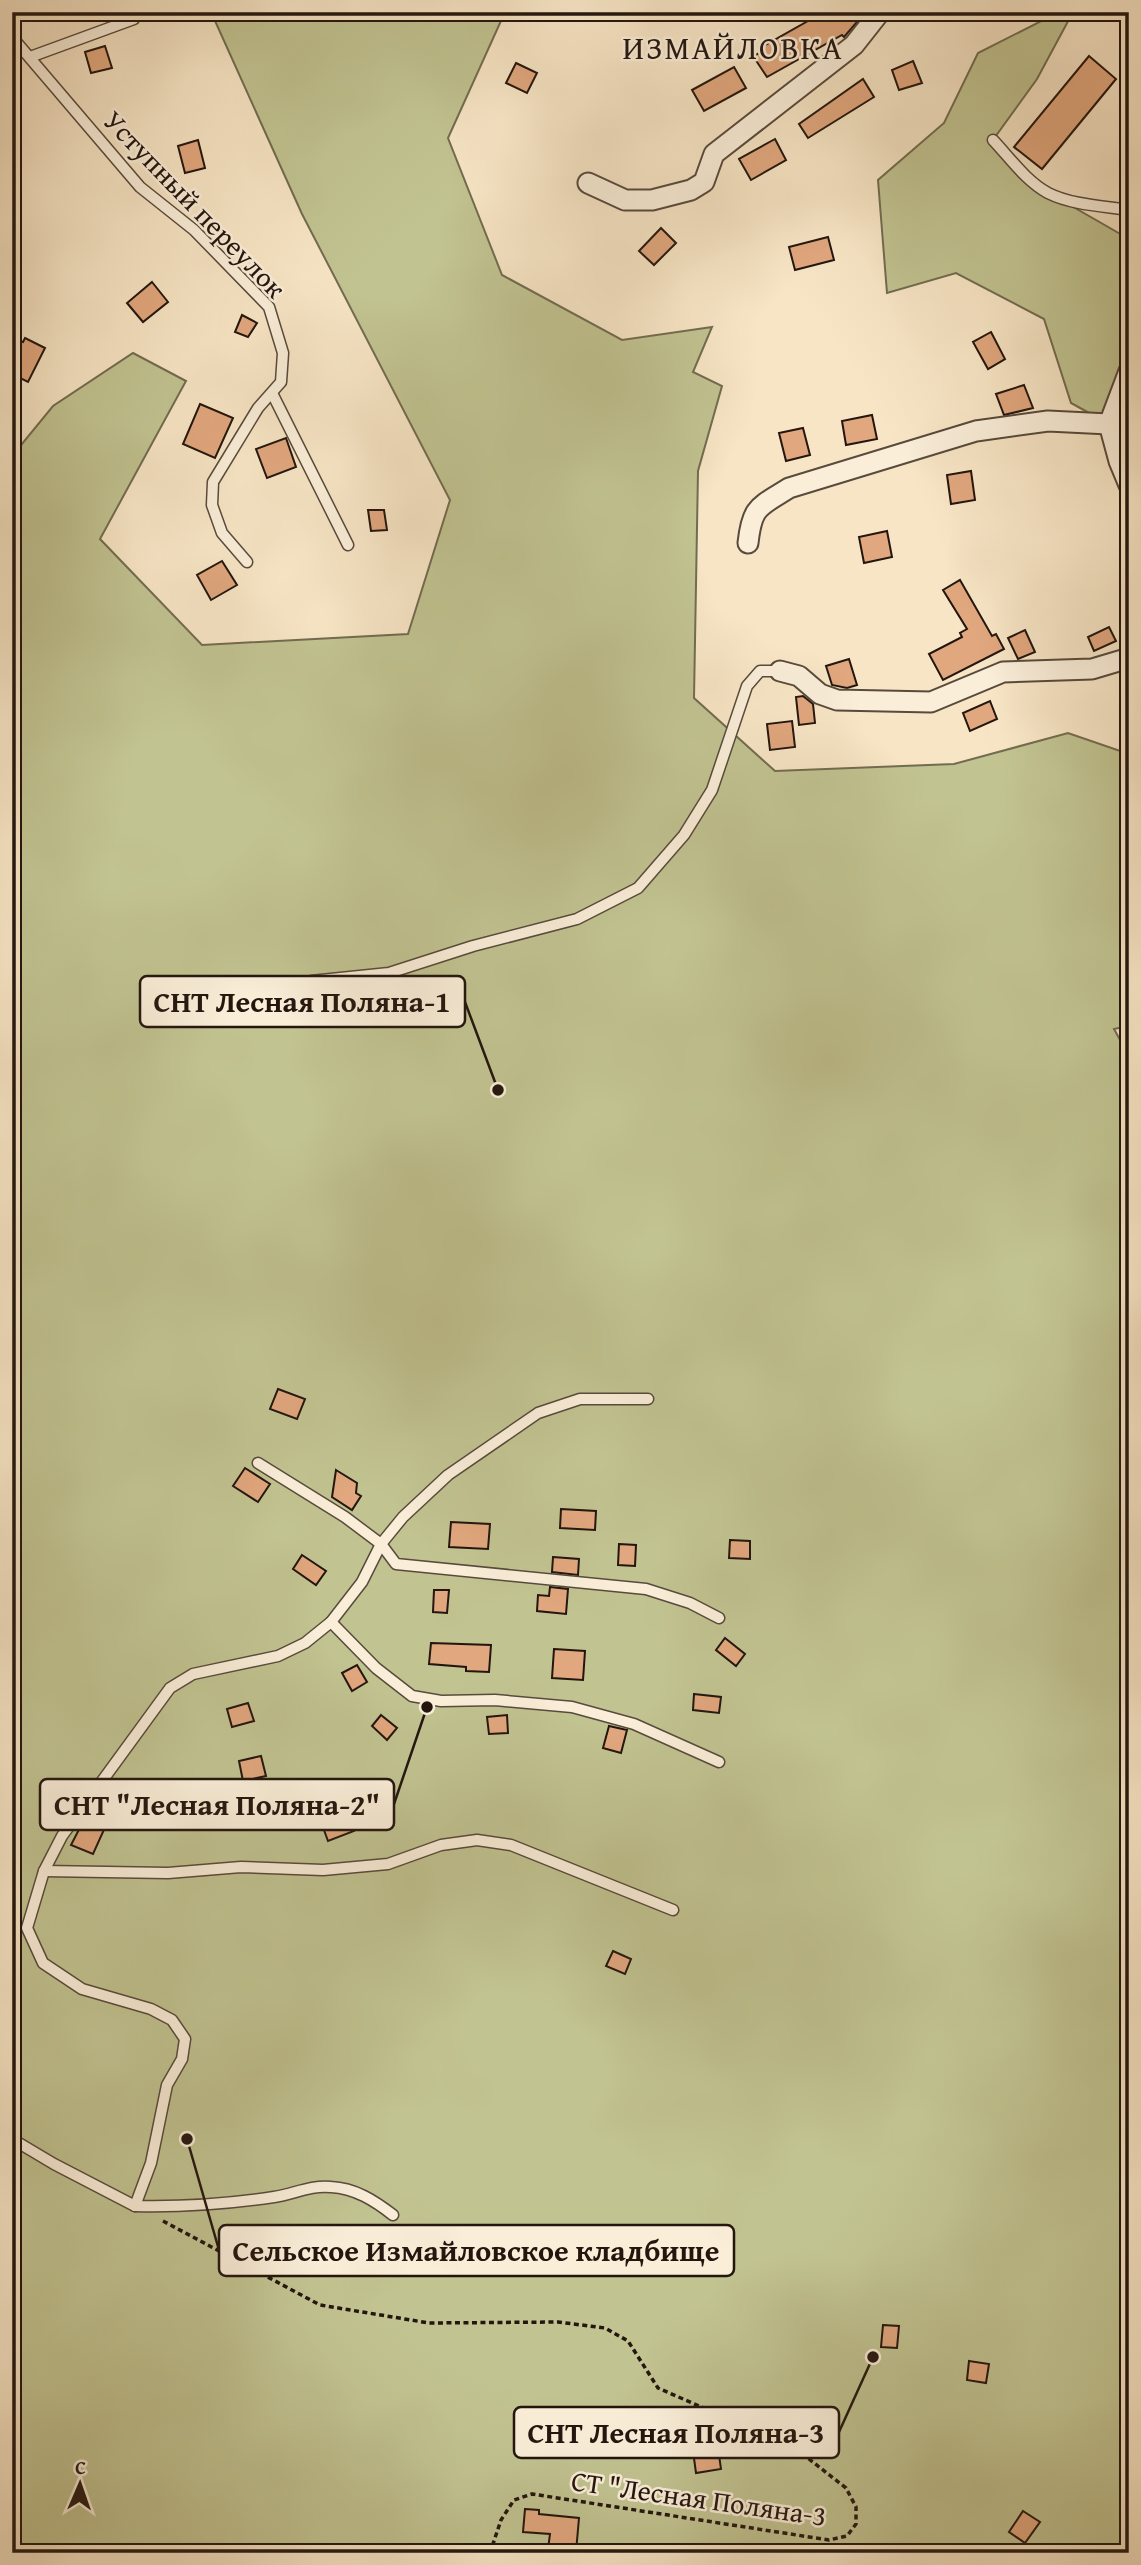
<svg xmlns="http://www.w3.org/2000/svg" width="1141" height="2565" font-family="'Gentium Book Plus',serif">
<rect width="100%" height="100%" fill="#f7e5c5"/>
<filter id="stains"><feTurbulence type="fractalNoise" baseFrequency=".00286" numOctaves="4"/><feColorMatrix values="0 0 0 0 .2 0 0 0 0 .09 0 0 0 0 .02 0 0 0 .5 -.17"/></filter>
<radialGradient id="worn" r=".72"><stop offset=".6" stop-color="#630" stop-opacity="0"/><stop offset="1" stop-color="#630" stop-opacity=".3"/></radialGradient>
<g fill="#c1c391" stroke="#726c50" stroke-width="2">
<path d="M211,12H505L448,138L502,275L622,340L712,327L693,372L722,386L698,471L694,698L775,771L954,764L1068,733L1129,754V1026L1114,1029L1129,1056V2553H12V456L53,406L133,353L186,381L100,539L202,645L408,634L450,500L302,214Z"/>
<path d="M1059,12H1073L1037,79L993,140L1049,193L1129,239V372L1109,424L1071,403L1044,319L956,273L887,293L878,180L944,123L978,53Z"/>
</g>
<g fill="#e1a77e" stroke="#23160f" stroke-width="2">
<path d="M824,12H850L857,22L844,37L842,35L767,77L753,56L764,51L762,47Z"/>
<path d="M105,46L112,68L91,73L85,52Z"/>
<path d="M1089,56L1116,79L1042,169L1014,147Z"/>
<path d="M913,61L922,83L899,90L892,70Z"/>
<path d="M516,63L537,73L527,93L506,83Z"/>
<path d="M734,67L746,88L704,111L692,90Z"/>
<path d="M863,79L874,97L808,138L799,124Z"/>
<path d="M775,139L786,160L751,180L739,159Z"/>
<path d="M198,140L205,168L185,173L178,146Z"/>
<path d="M661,228L676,243L654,265L639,251Z"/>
<path d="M828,237L834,260L795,270L789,247Z"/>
<path d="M152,282L168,302L143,322L127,303Z"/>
<path d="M242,315L257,323L248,337L235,332Z"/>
<path d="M991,332L1005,359L988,369L973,342Z"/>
<path d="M25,338L45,348L28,382L12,374V355L19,341L23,342Z"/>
<path d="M1024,385L1033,408L1004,415L996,394Z"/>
<path d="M200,404L233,418L215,458L183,444Z"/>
<path d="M872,415L877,439L846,445L842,421Z"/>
<path d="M803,428L810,455L786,461L779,433Z"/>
<path d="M286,438L296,467L267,478L256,449Z"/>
<path d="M971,471L975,500L951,504L947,475Z"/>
<path d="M368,510H384L387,530L371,531Z"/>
<path d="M887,531L892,557L864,563L859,537Z"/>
<path d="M222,561L237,585L211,600L197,575Z"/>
<path d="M960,580L992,636L996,634L1004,649L943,680L929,654L962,637L960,633L967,629L943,590Z"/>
<path d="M1109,627L1116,641L1094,651L1088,637Z"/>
<path d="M1025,630L1035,652L1018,659L1008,638Z"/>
<path d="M849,659L857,685L847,688L832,685L826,666Z"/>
<path d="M803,696L813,704L815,723L799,725L796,697Z"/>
<path d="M990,701L997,719L970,731L963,713Z"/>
<path d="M792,721L795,747L770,750L767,724Z"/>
<path d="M278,1389L305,1399L297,1419L270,1409Z"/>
<path d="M245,1468L270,1484L258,1502L233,1486Z"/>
<path d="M336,1470L357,1483L356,1493L361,1496L352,1510L332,1497Z"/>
<path d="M561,1509L596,1511L595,1530L560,1528Z"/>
<path d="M451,1522L490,1524L488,1549L449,1547Z"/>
<path d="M730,1540L750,1541V1559L729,1558Z"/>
<path d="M619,1544L636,1545L635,1566L618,1565Z"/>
<path d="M302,1555L326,1571L316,1585L293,1569Z"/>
<path d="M553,1557L579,1559L578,1575L552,1572Z"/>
<path d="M550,1587L568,1589L566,1614L537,1611L538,1595L549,1596Z"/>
<path d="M434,1590H449L447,1613L433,1612Z"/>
<path d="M725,1638L745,1654L736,1666L716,1650Z"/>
<path d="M431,1643L491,1645L489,1672L466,1671V1667L429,1664Z"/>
<path d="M554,1649L585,1651L583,1680L552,1678Z"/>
<path d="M357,1665L367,1682L352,1691L342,1673Z"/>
<path d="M694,1694L721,1697L719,1713L693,1710Z"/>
<path d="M248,1703L254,1721L232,1727L227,1709Z"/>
<path d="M381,1715L397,1728L387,1740L372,1726Z"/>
<path d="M507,1715L508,1733L489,1734L487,1717Z"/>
<path d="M609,1726L627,1730L621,1753L603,1748Z"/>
<path d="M261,1756L266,1776L243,1781L239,1761Z"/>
<path d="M347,1809L354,1831L328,1841L320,1819Z"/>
<path d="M87,1814L107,1823L93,1854L71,1845Z"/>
<path d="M613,1951L631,1959L625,1974L606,1966Z"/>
<path d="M883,2325L899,2326L897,2348L881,2347Z"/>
<path d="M969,2361L989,2364L986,2383L967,2380Z"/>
<path d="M718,2448L721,2469L696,2473L693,2451Z"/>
<path d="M525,2509L539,2510V2514L579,2518L576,2552L548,2549L550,2534L523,2532Z"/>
<path d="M1023,2511L1040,2522L1025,2543L1009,2532Z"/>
</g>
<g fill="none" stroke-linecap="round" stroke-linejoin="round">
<g stroke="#584a3c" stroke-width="13">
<g id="lane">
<path d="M12,37L140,187L194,230L269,307L283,353L281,382L258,408L213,482L212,505L222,533L247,562"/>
<path d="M30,57L134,19"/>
<path d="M993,140C1010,158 1026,181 1048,193C1072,205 1103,206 1129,210"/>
<path d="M272,393L348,545"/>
<path d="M311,981L389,973L473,946L577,919L638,888L684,835L712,790L747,686L760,671H780"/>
<path d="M258,1463L345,1517L381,1544L403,1517L448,1475L538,1413L580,1399H648"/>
<path d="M331,1622L376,1668L412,1696L441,1701L495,1700L572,1707L634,1724L719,1762"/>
<path d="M44,1871L168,1873L241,1867L323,1870L388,1864L441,1845L477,1840L511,1845L673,1910"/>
<path d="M12,2139L54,2164L135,2206"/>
<path d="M393,2215C375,2201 355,2188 331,2187C310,2185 294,2194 274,2197C228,2204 181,2207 135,2206L151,2163L167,2085L182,2059L185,2039L172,2020L151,2009L82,1989L43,1963L27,1928L44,1871L62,1836L170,1688L193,1674L278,1656L305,1643L331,1622L362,1582L381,1544L396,1564L646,1589L690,1603L719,1618"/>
</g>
</g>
<g stroke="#584a3c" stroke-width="23">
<g id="street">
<path d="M588,183L625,200H652L691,190L704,182L714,154L854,45L880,12"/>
<path d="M1129,371L1109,424L1119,461L1129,485"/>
<path d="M748,543C752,506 759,507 789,488L976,431L1048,421L1109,424"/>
<path d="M780,671L799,676L820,694L837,700L931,702L1003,672L1092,669L1129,658"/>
</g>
</g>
<path stroke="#23160f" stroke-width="3.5" stroke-dasharray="5 3.5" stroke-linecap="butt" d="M163,2221L320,2305L429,2323L558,2322L605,2328L628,2341L658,2388L795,2448L846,2488L856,2507V2524L847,2536L829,2540L532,2494L514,2500L501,2520L490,2553"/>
<use href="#lane" stroke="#faeed9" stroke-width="10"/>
<use href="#street" stroke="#faeed9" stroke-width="19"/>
</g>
<g text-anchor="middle" stroke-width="5" stroke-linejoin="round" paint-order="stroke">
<g font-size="28" fill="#23160f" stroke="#faeed9">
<text transform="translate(195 204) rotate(46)" y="10">Уступный переулок</text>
<text transform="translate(699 2498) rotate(8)" y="10">СТ "Лесная Поляна-3</text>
</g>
<g font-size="32" letter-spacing="2" fill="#23160f" stroke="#faeed9">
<text x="733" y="59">ИЗМАЙЛОВКА</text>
</g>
</g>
<path fill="none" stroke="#23160f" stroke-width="2.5" d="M498 1090L465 1002M427 1707L394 1804M187 2139L219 2250M873 2357L839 2432"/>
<g fill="#23160f" stroke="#faeed9" stroke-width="2.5">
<circle cx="498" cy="1090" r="7"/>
<circle cx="427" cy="1707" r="7"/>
<circle cx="187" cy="2139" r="7"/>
<circle cx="873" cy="2357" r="7"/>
</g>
<g fill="#faeed9" stroke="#23160f" stroke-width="2.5">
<rect x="140" y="976" width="325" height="51" rx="7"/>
<rect x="40" y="1779" width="354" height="51" rx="7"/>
<rect x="219" y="2225" width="515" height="51" rx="7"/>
<rect x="514" y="2407" width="325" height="51" rx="7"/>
</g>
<g font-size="30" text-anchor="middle" font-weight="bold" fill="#23160f">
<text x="302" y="1012">СНТ Лесная Поляна-1</text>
<text x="217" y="1815">СНТ "Лесная Поляна-2"</text>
<text x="476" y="2261">Сельское Измайловское кладбище</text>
<text x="676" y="2443">СНТ Лесная Поляна-3</text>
</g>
<rect width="1141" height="2565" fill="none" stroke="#f7e5c5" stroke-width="42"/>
<rect x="14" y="14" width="1113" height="2537" fill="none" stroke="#23160f" stroke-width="3.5"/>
<rect x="21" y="21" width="1099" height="2523" fill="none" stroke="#23160f" stroke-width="2"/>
<g transform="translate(80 2484) rotate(2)" stroke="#faeed9" stroke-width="5" paint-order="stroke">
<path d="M0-5L12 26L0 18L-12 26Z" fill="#23160f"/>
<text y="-10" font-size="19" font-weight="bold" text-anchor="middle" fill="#23160f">С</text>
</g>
<rect width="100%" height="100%" filter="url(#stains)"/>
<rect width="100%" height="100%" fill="url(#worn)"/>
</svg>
